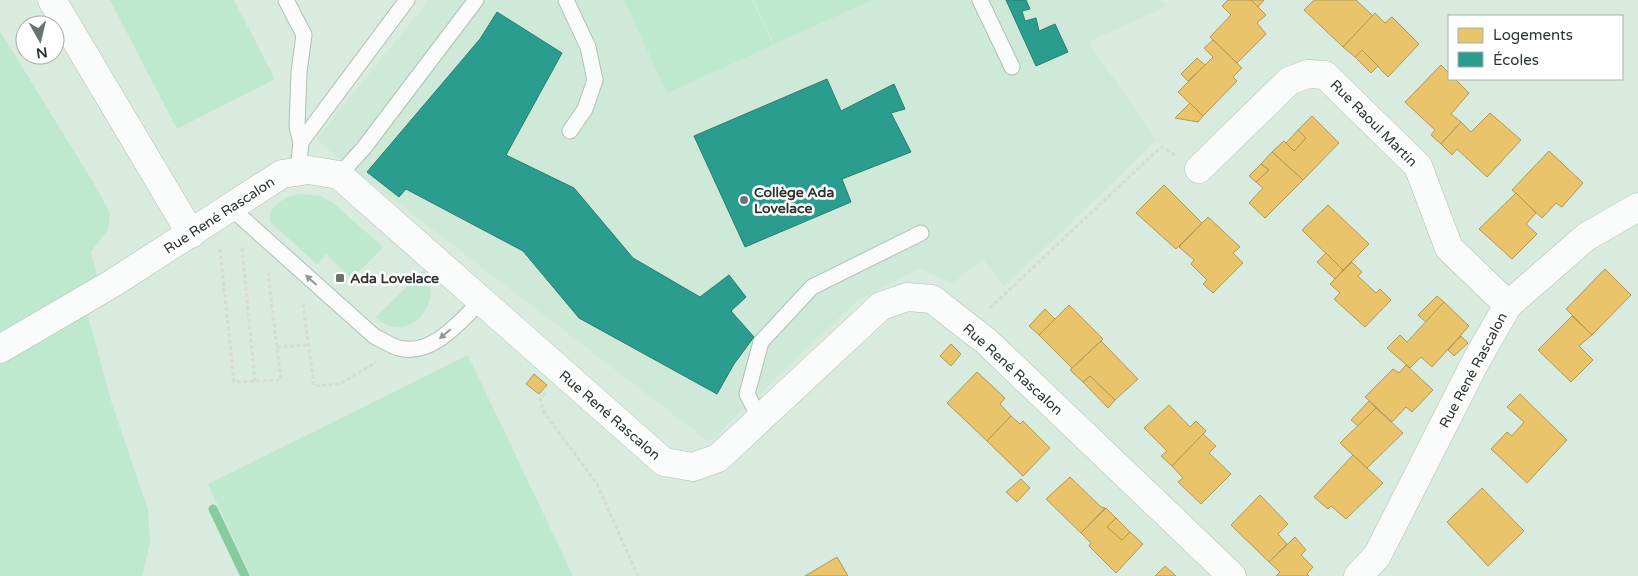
<svg xmlns="http://www.w3.org/2000/svg" width="1638" height="576" font-family="'Varela Round',sans-serif">
<rect width="100%" height="100%" fill="#d9eadf"/>
<path fill="#cee9d7" d="M429,0H1160L1167,6L1088,42L1157,140L1004,287L984,260L952,283L919,269L858,300L709,442L316,140Z"/>
<g fill="#bee9ce">
<path d="M110,0H234L275,79L177,129Z"/>
<path d="M624,0H752L773,45L667,93Z"/>
<path d="M754,0H872L774,44Z"/>
<path d="M0,31L94,184L110,213L108,229L91,252L98,279L86,309L112,404L148,510L150,543L142,576H0Z"/>
<path d="M299,194L320,196L332,202L383,247L352,279L326,254L317,264L270,222C268,205 285,197 299,194Z"/>
<path d="M424,270C443,296 419,335 389,326C384,325 380,320 376,317Z"/>
<path d="M468,355L573,576H251L208,484Z"/>
</g>
<g fill="#e9c46a" stroke="#b09958">
<path d="M1228,0H1251L1266,15L1257,23L1266,34L1237,63L1210,37L1231,15L1222,6Z"/>
<path d="M1251,0H1264L1258,7Z"/>
<path d="M1314,0H1356L1373,16L1343,47L1304,10Z"/>
<path d="M1375,13L1385,23L1392,17L1419,44L1388,77L1362,50L1355,57L1343,47Z"/>
<path d="M1213,40L1242,68L1233,77L1237,81L1203,116L1178,92L1213,57L1204,48Z"/>
<path d="M1362,50L1378,66L1371,73L1355,57Z"/>
<path d="M1197,58L1205,65L1188,81L1181,74Z"/>
<path d="M1441,65L1449,73V79H1455L1469,93L1451,114L1461,122L1441,144L1431,135L1435,130L1405,102Z"/>
<path d="M1190,103L1203,116L1198,122L1175,118Z"/>
<path d="M1490,113L1521,140L1487,177L1457,149L1452,155L1441,144L1461,122L1471,132Z"/>
<path d="M1312,116L1339,143L1303,180L1272,152L1284,141L1294,151L1306,138L1298,130Z"/>
<path d="M1298,130L1306,138L1294,151L1286,143Z"/>
<path d="M1549,151L1583,183L1562,207L1556,203L1542,218L1512,190Z"/>
<path d="M1272,152L1303,180L1265,218L1249,203L1263,188L1256,182L1269,170L1261,164Z"/>
<path d="M1261,164L1269,170L1256,182L1249,176Z"/>
<path d="M1164,185L1202,223L1176,249L1136,213Z"/>
<path d="M1516,193L1536,213L1526,224L1537,234L1512,259L1479,229Z"/>
<path d="M1328,205L1369,244L1343,270L1302,230Z"/>
<path d="M1208,217L1240,247L1233,253L1243,263L1213,293L1203,284L1207,280L1191,264L1194,260L1179,247Z"/>
<path d="M1326,253L1343,270L1335,279L1317,262Z"/>
<path d="M1352,262L1362,272L1358,276L1376,293L1380,289L1391,300L1365,327L1334,299L1340,293L1330,284Z"/>
<path d="M1605,269L1631,295L1592,335L1566,309Z"/>
<path d="M1437,296L1444,302L1426,322L1418,315Z"/>
<path d="M1444,302L1469,326L1432,367L1421,357L1410,368L1387,348L1400,335L1407,342Z"/>
<path d="M1069,305L1103,339L1072,368L1039,335Z"/>
<path d="M1045,309L1055,319L1039,335L1029,326Z"/>
<path d="M1572,316L1592,335L1579,346L1593,360L1571,382L1538,350Z"/>
<path d="M1461,336L1468,343L1454,356L1448,350Z"/>
<path d="M1101,341L1138,379L1115,400L1090,376L1083,382L1070,370Z"/>
<path d="M951,344L961,354L951,366L940,356Z"/>
<path d="M1406,365L1433,390L1412,412L1406,407L1392,422L1365,397L1393,369L1399,373Z"/>
<path d="M977,372L1005,398L1000,404L1011,416L987,441L947,403Z"/>
<path d="M534,374L547,385L539,394L526,384Z"/>
<path d="M1090,376L1115,400L1108,408L1083,382Z"/>
<path d="M1520,394L1567,440L1527,483L1491,449L1507,432L1512,436L1524,422L1507,407Z"/>
<path d="M1369,401L1376,408L1358,426L1351,420Z"/>
<path d="M1169,405L1190,427L1196,421L1206,431L1172,466L1161,456L1167,451L1144,428Z"/>
<path d="M1376,408L1403,433L1367,468L1340,443Z"/>
<path d="M1011,416L1020,424L1023,421L1050,448L1023,476L987,441Z"/>
<path d="M1203,434L1216,446L1209,453L1231,474L1201,504L1178,482L1183,478L1172,466Z"/>
<path d="M1353,455L1383,483L1346,519L1331,506L1328,509L1314,497Z"/>
<path d="M1070,477L1101,507L1105,508L1081,533L1046,499Z"/>
<path d="M1021,479L1030,488L1017,502L1006,492Z"/>
<path d="M1482,488L1524,531L1488,566L1447,522Z"/>
<path d="M1260,495L1288,524L1278,534L1287,544L1269,562L1231,525Z"/>
<path d="M1106,508L1116,518L1107,527L1122,540L1130,532L1143,544L1116,573L1089,546L1091,543L1081,533Z"/>
<path d="M1116,518L1130,532L1122,540L1107,527Z"/>
<path d="M1295,537L1306,550L1301,555L1313,567L1307,574L1309,576H1276L1280,572L1269,562Z"/>
<path d="M837,557L848,576H805Z"/>
<path d="M1165,566L1176,576H1155Z"/>
</g>
<g fill="#2a9d8f" stroke="#2a7e72">
<path d="M1006,0H1026L1030,9L1022,11L1025,21L1036,18L1039,31L1055,24L1068,52L1036,66Z"/>
<path d="M497,12L562,53L506,155L574,188L633,258L700,297L729,275L746,297L731,311L754,337L734,364L717,394L579,318L523,251L406,189L399,197L367,172L480,39Z"/>
<path d="M827,79L841,111L894,84L905,109L891,113L911,152L842,179L851,202L745,247L694,136Z"/>
</g>
<g fill="none" stroke-linecap="round" stroke-linejoin="round">
<path stroke="#86cca3" stroke-width="9" d="M213,509L245,576"/>
<g stroke="#b2bfb6" stroke-width="17">
<g id="lane">
<path d="M286,0L304,35L299,72L297,127L301,142"/>
<path d="M566,0L588,47L595,80L585,109L570,131"/>
<path d="M980,0L1012,67"/>
<path d="M298,171L301,142L407,0"/>
<path d="M339,175L363,149L476,0"/>
<path d="M231,208L374,336C382,340 391,346 399,348C432,357 460,321 481,301"/>
<path d="M760,419L747,394L761,342L812,287L921,233"/>
</g>
</g>
<g stroke="#b2bfb6" stroke-width="29">
<g id="street">
<path d="M52,0L191,234"/>
<path d="M1199,169L1289,81L1308,74L1325,75L1418,166L1449,248L1508,305"/>
<path d="M0,349L113,283L282,174L309,170L339,175L664,462L693,467L718,458L881,306L907,297L932,299L969,328L986,341L1232,576"/>
<path d="M1358,576L1377,556L1477,359L1508,305L1586,237L1638,207"/>
</g>
</g>
<g stroke="#d6dbd8" stroke-width="3" stroke-dasharray="4 2.5" stroke-linecap="butt">
<path d="M242,248L255,382"/>
<path d="M220,249L234,382L281,380L268,273"/>
<path d="M303,304L314,386L340,384L376,362"/>
<path d="M990,308L1161,147L1175,155"/>
<path d="M277,347L308,345"/>
<path d="M545,393L540,399L544,412L597,484L638,576"/>
</g>
<use href="#lane" stroke="#f9fcfa" stroke-width="15"/>
<use href="#street" stroke="#f9fcfa" stroke-width="28"/>
</g>
<defs><path id="oneway-solid" d="M-6-.8H1V-3.2L6.5 0L1 3.2V.8H-6Z" transform="scale(1.25)"/></defs>
<g fill="#929994">
<use href="#oneway-solid" transform="translate(311 280) rotate(-138)"/>
<use href="#oneway-solid" transform="translate(445 334) rotate(140)"/>
</g>
<g fill="#68756c" stroke="#fff" stroke-width="2">
<circle cx="744" cy="200" r="5"/>
<rect x="335" y="273" width="10" height="10" rx="2.5"/>
</g>
<g text-anchor="middle" stroke-width="5" stroke-linejoin="round" paint-order="stroke">
<g font-size="14" fill="#2b362e" stroke="#fff">
<text transform="translate(1374 123) rotate(45)" y="5">Rue Raoul Martin</text>
<text transform="translate(219 215) rotate(-33)" y="5">Rue René Rascalon</text>
<text transform="translate(1013 369) rotate(42)" y="5">Rue René Rascalon</text>
<text transform="translate(1473 370) rotate(-62)" y="5">Rue René Rascalon</text>
<text transform="translate(610 415) rotate(41)" y="5">Rue René Rascalon</text>
</g>
<g font-size="14" font-weight="bold" fill="#2b362e" stroke="#fff" text-anchor="start">
<text x="754" y="197">Collège Ada<tspan x="754" dy="16">Lovelace</tspan></text>
<text x="350" y="283">Ada Lovelace</text>
</g>
</g>
<rect x="1448" y="15" width="175" height="65" fill="#ffffff" stroke="#aaafab"/>
<rect x="1458" y="28" width="25" height="15" fill="#e9c46a" stroke="#aaafab"/>
<text x="1493" y="40" font-size="15" fill="#2b362e">Logements</text>
<rect x="1458" y="52" width="25" height="15" fill="#2a9d8f" stroke="#aaafab"/>
<text x="1493" y="65" font-size="15" fill="#2b362e">Écoles</text>
<g transform="translate(40 40) rotate(172)"><circle r="24" fill="#ffffff" stroke="#aaafab"/>
<path d="M0-4L9 19L0 12L-9 19Z" fill="#68756c"/>
<text y="-8" font-size="14" font-weight="bold" text-anchor="middle" fill="#2b362e">N</text>
</g>
</svg>
